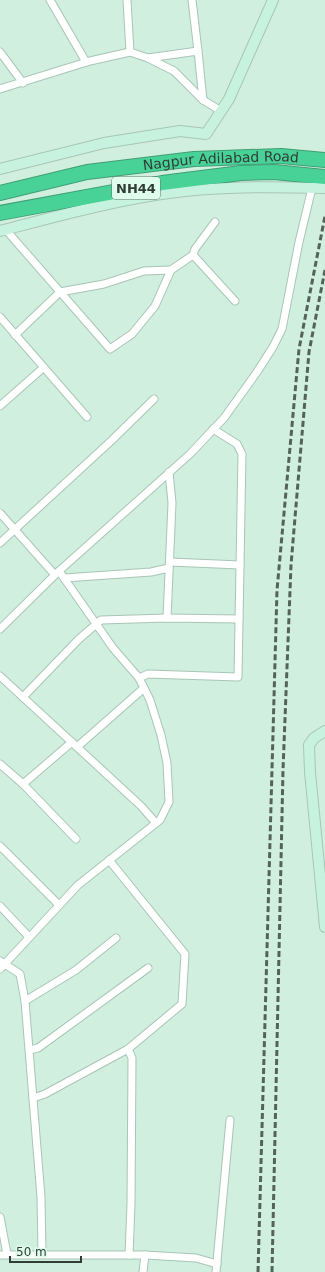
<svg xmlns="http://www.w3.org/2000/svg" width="325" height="1272" font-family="'DejaVu Sans',sans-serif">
<rect width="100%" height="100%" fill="#d1efde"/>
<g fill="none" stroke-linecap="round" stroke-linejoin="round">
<g stroke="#a8c5b5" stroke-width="9">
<g id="street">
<path d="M50,0L86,62"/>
<path d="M127,0L130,52"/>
<path d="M192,0L198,51"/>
<path d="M0,52L23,83"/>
<path d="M148,58L198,51L203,100"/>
<path d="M0,89L90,61L130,52L148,58L174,71L203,100L221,111"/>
<path d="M6,230L110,349L132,334L155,306L171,270L193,255L195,249L215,222"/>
<path d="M193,255L235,301"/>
<path d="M0,317L87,417"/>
<path d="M15,335L60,292L104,284L144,271L171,270"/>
<path d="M0,406L43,368"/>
<path d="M0,513L55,575"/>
<path d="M0,543L111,441L154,399"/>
<path d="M170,562L240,565"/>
<path d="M64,578L151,572L169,568"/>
<path d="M167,618L172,503L169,472"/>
<path d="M0,629L59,571L190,454L224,418L257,372L273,347L282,329L299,242L312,188"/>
<path d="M0,676L141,806L156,823"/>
<path d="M139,678L148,674L238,677L242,454L237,444L213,429"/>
<path d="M23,697L79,639L101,620L167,618L239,619"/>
<path d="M77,747L144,688"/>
<path d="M0,764L23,784L76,839"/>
<path d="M23,784L72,742"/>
<path d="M0,846L59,905"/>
<path d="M0,906L29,937"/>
<path d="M0,961L20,974L25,1001L41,1197L42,1254"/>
<path d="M0,969L78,885L160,820L169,802L167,763L161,735L150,700L139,678L113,648L59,571"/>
<path d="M25,1001L76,970L116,938"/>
<path d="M128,1049L132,1058L131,1204L129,1255"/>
<path d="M30,1050L38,1048L148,968"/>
<path d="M33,1098L45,1094L128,1049L182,1004L185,954L109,860"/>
<path d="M0,1217L7,1254"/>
<path d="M0,1255H145L196,1258L217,1264"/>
<path d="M143,1272L145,1255"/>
<path d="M216,1272L230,1120"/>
</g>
</g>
<g stroke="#a8c5b5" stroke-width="12">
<g id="secondary">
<path d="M0,169L104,143L180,131L206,134L229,99L273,0"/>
<path d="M0,231C61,215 122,198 185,191C231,186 279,187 325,188"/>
<path d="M325,731L314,738L309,745L310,772L325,927"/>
</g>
</g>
<g stroke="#409e75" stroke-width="16">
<g id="highway">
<path id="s1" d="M0,193L87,172L194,159L281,156L325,160"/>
<path d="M0,213L162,183L241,173L274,172L325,177"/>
</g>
</g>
<use href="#street" stroke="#fff" stroke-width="7"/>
<use href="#secondary" stroke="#c8f2e0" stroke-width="10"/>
<use href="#highway" stroke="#49d297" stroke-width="14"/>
<g stroke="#53635a" stroke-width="3" stroke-dasharray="6 3" stroke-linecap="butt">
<path d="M258,1272L277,590L299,349L325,216"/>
<path d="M272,1272L283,770L291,565L309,352L325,270"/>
</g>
</g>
<g text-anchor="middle" stroke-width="4" stroke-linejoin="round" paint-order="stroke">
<rect fill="#defdec" stroke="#64766d" stroke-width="1" x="112" y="177" width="48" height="22" rx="3"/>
<g font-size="13" font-weight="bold" fill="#303c36">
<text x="136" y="193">NH44</text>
</g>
<g font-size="14" fill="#303c36" stroke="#defdec">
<text dy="5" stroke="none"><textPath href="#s1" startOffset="224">Nagpur Adilabad Road</textPath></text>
</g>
</g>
<path d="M10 1256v6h71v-6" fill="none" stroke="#303c36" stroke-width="2"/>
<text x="16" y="1256" font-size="12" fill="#303c36" stroke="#defdec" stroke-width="3" paint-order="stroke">50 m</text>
</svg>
